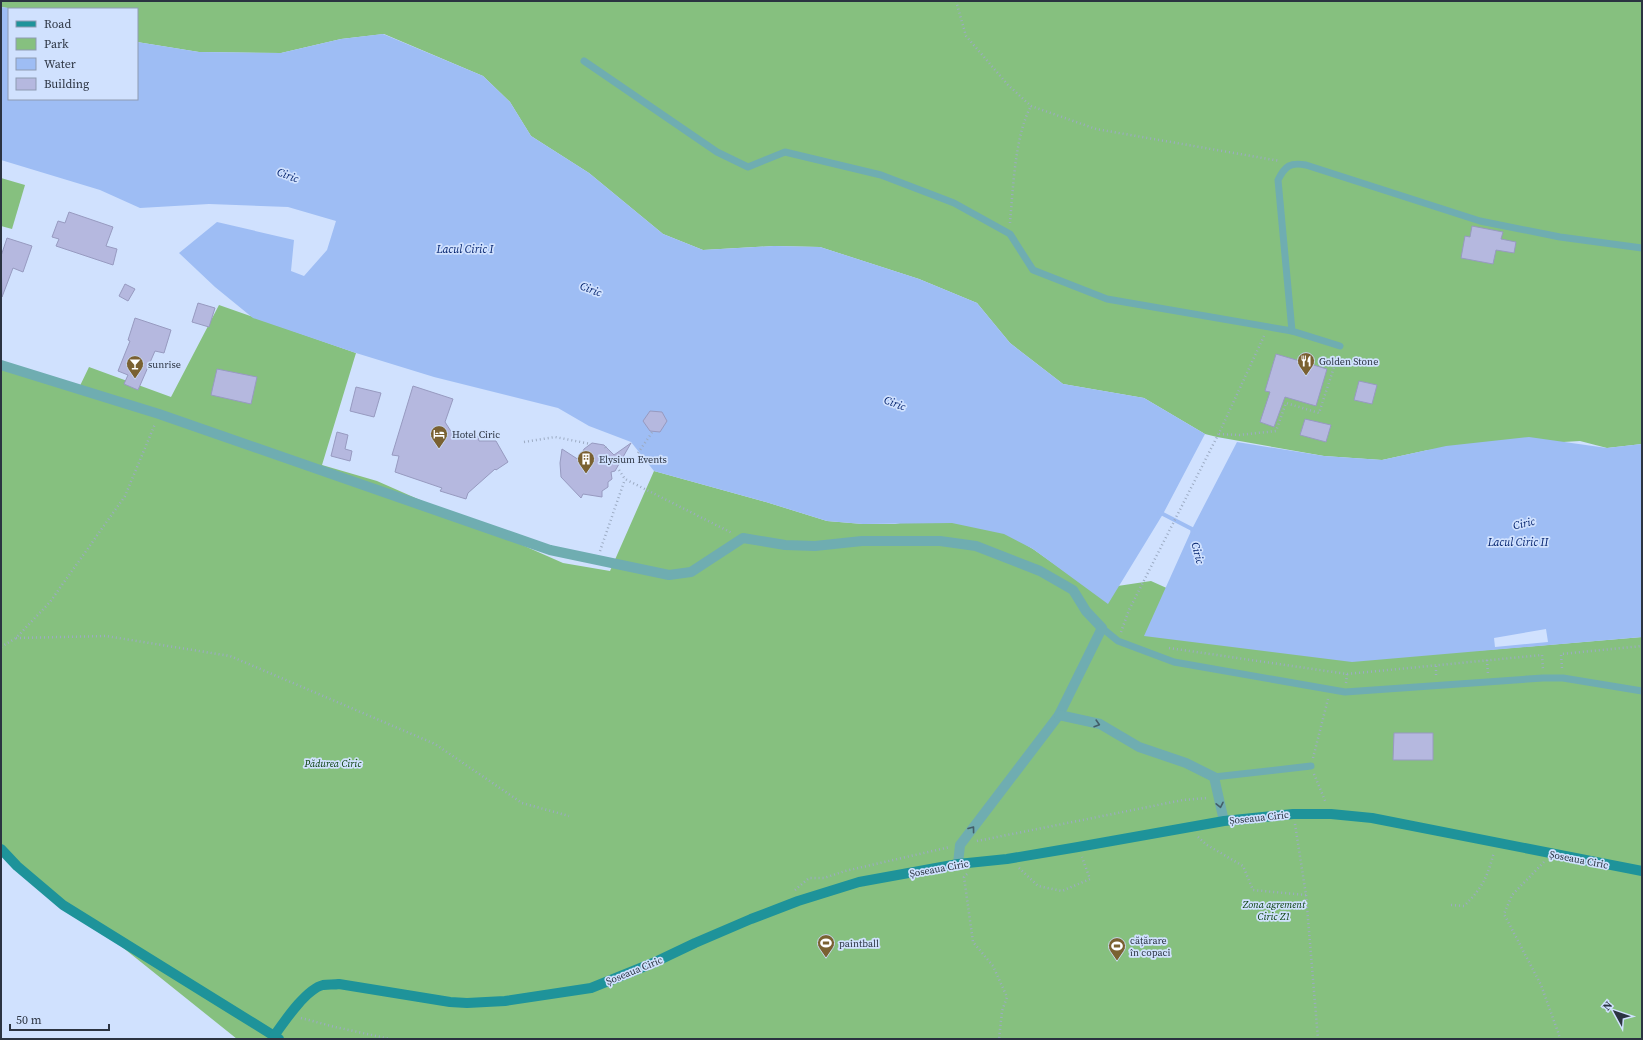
<svg xmlns="http://www.w3.org/2000/svg" width="1643" height="1040" font-family="'Source Serif 4',serif">
<rect width="100%" height="100%" fill="#d0e1fe"/>
<g fill="#86c07f">
<path d="M1,1H1642V444L1607,448L1580,441L1428,450L1382,460L1324,456L1217,437L1205,434L1144,398L1063,384L1010,343L977,303L919,279L820,247L774,246L703,250L663,234L589,173L531,136L510,102L483,76L384,34L341,39L281,53L199,52L137,42V9H15L1,7Z"/>
<path d="M1,178L25,185L12,229L1,226Z"/>
<path d="M219,305L356,353L322,465L377,481L563,563L610,571L654,471L766,502L827,521L863,524H895L926,518L1000,529L1033,549L1091,590L1151,581L1323,658L1487,650L1642,637V1039H237L1,850V361L77,392L89,367L171,397Z"/>
</g>
<g fill="#9ebdf4">
<path d="M1,7L15,9H9V99H137V42L199,52L281,53L341,39L383,34L483,76L510,102L531,136L589,173L663,234L703,250L774,246L820,247L919,279L977,303L1010,343L1063,384L1144,398L1205,434L1163,514L1108,604L1033,549L1004,534L952,523L863,524L827,521L766,502L654,471L631,442L589,426L558,408L434,377L356,353L253,318L215,287L179,253L217,222L294,240L291,271L304,276L327,250L336,221L288,207L209,204L140,208L100,190L1,160Z"/>
<path d="M1529,437L1607,448L1642,444V637L1352,662L1144,636L1192,529L1237,442L1324,456L1382,460L1446,446Z"/>
</g>
<path fill="#d0e1fe" d="M1546,629L1548,642L1495,647L1494,638Z"/>
<g fill="none" stroke-linecap="round" stroke-linejoin="round">
<path stroke="#9ebdf4" stroke-width="4" d="M1159,512L1192,529L1193,534"/>
</g>
<g fill="#b5b8df" stroke="#979ac0">
<path d="M69,212L113,227L106,246L117,249L113,265L56,246L59,239L52,237L58,221L65,223Z"/>
<path d="M1472,226L1503,232L1501,239L1516,242L1514,253L1496,250L1493,264L1461,258L1465,236L1470,237Z"/>
<path d="M7,238L32,246L23,272L13,268L2,297L1,256Z"/>
<path d="M125,284L135,289L128,301L119,296Z"/>
<path d="M198,303L215,308L209,327L192,322Z"/>
<path d="M135,318L171,330L164,353L155,351L138,390L124,384L128,375L118,371L130,341L128,340Z"/>
<path d="M1276,354L1327,369L1316,406L1285,397L1274,427L1260,422L1270,392L1265,391Z"/>
<path d="M217,369L257,377L251,404L211,395Z"/>
<path d="M1359,381L1377,385L1372,404L1354,400Z"/>
<path d="M413,386L453,399L445,422L452,433H464L467,437H478L479,441H496L508,462L496,470L495,469L468,493L466,499L440,491L442,488L395,472L399,456L392,455Z"/>
<path d="M356,387L381,393L374,417L350,411Z"/>
<path d="M650,411L662,412L667,421L660,432L650,431L643,421Z"/>
<path d="M1305,419L1331,425L1326,442L1300,435Z"/>
<path d="M337,432L348,435L345,449L352,451L350,461L331,456Z"/>
<path d="M592,443L604,445L614,455L631,443L615,471L611,472L612,479L608,482V487L602,491V497L583,494L581,498L561,477L560,463L562,449L579,460L584,449Z"/>
<path d="M1394,733H1433V760H1393Z"/>
</g>
<g fill="none" stroke-linecap="round" stroke-linejoin="round">
<g stroke="#9cabc3" stroke-width="2.5" stroke-dasharray="1 3" stroke-linecap="butt">
<path d="M956,1L966,36L1008,85L1031,106L1096,129L1280,161"/>
<path d="M1010,223C1013,189 1015,135 1031,106"/>
<path d="M1219,434L1239,435L1276,431L1286,403L1319,413L1338,355"/>
<path d="M524,442L555,437L591,444"/>
<path d="M605,447L608,450"/>
<path d="M638,453L653,431"/>
<path d="M616,463V464"/>
<path d="M619,470L625,479L732,533"/>
<path d="M600,551L625,479"/>
<path d="M1121,632L1129,610L1221,429L1264,336"/>
<path d="M16,638L106,636L230,656L435,744L522,803L569,816"/>
<path d="M1,647L16,638L50,602L125,496L155,424"/>
<path d="M1169,648L1347,674L1542,655L1543,670"/>
<path d="M1487,660L1488,674"/>
<path d="M1436,666V677"/>
<path d="M1562,668L1561,654L1642,646"/>
<path d="M1346,683L1347,674"/>
<path d="M1313,758L1328,699"/>
<path d="M1314,774L1326,803"/>
<path d="M1295,824L1306,895L1318,1039"/>
<path d="M1198,837L1207,845L1243,866L1253,890L1306,895"/>
<path d="M977,841L1183,800L1207,798"/>
<path d="M1544,862L1512,895L1504,914L1541,985L1558,1032L1560,1039"/>
<path d="M1019,868L1038,886L1062,891L1090,879L1082,857"/>
<path d="M967,874L964,877L973,942L993,966L1007,997L1002,1011L999,1039"/>
<path d="M795,890L809,878H824L845,871L950,847"/>
<path d="M1451,905L1464,906C1483,887 1487,878 1494,852"/>
<path d="M301,1018L335,1027L390,1039"/>
</g>
<g stroke="#6fadb1" stroke-width="7">
<path d="M584,61L717,152L748,167L785,152L881,175L954,203L1010,234L1033,270L1107,299L1292,331"/>
<path d="M1340,346L1292,331L1278,180C1285,166 1290,162 1306,165L1480,221L1560,237L1642,248"/>
<path d="M1102,628L1118,641L1174,662L1345,692L1543,678H1563L1642,691"/>
<path d="M1214,777L1311,766"/>
</g>
<g stroke="#6fadb1" stroke-width="10">
<path d="M1,365L159,414L550,550L669,575L691,572L743,538L785,545L815,546L862,541H940L976,546L1040,571L1073,590L1086,611L1102,628L1059,715L960,845L958,864"/>
<path d="M1059,715L1100,724L1139,747L1186,763L1214,777L1224,821"/>
</g>
<g stroke="#1e939a" stroke-width="10">
<path d="M1,849L17,866L63,905L279,1039"/>
<path d="M274,1036C284,1022 306,989 323,985C328,984 334,985 339,984L450,1002L467,1003L505,1001L591,988L653,963L695,943L751,919L798,901L859,882L958,864L1007,859L1078,847L1224,821L1293,814H1331L1372,818L1642,871"/>
</g>
</g>
<defs><path id="oneway-chevron" d="M-2-3.5L2.5 0L-2 3.5" fill="none" stroke-width="1.6" stroke-linecap="round" stroke-linejoin="round"/></defs>
<g stroke="#435e68">
<use href="#oneway-chevron" transform="translate(1097 724) rotate(17)"/>
<use href="#oneway-chevron" transform="translate(1220 805) rotate(78)"/>
<use href="#oneway-chevron" transform="translate(972 829) rotate(-53)"/>
</g>
<defs>
<g id="restaurant-pin" transform="scale(0.9)"><path d="M0 17L-7.5 6A9.5 9.5 0 1 1 7.5 6Z" fill="#7a6132" stroke="#d0e1fe"/><path d="M-5-6h1v4h1v-4h1v4h1v-4h1v5L-1.5 .5V6h-2V.5L-5-1ZM5-6V6H3V1.5H1.5Q1.5-4 5-6Z" fill="#fff"/></g>
<g id="bar-pin" transform="scale(0.9)"><path d="M0 17L-7.5 6A9.5 9.5 0 1 1 7.5 6Z" fill="#7a6132" stroke="#d0e1fe"/><path d="M-6-5H6L.8 .8V4.5H3.5V6h-7V4.5H-.8V.8Z" fill="#fff"/></g>
<g id="hotel-pin" transform="scale(0.9)"><path d="M0 17L-7.5 6A9.5 9.5 0 1 1 7.5 6Z" fill="#7a6132" stroke="#d0e1fe"/><path d="M-6-4.5h1.5V1H6V5H4.5V3h-9V5H-6ZM-4 0a1.8 1.8 0 1 1 3.6 0ZM.5 0V-2.5h3Q6-2.5 6 0Z" fill="#fff"/></g>
<g id="building-pin" transform="scale(0.9)"><path d="M0 17L-7.5 6A9.5 9.5 0 1 1 7.5 6Z" fill="#7a6132" stroke="#d0e1fe"/><path d="M-4-6H4V6H1V3H-1V6H-4ZM-2.5-4.3h1.7v1.8h-1.7ZM.8-4.3h1.7v1.8H.8ZM-2.5-1h1.7V.8h-1.7ZM.8-1h1.7V.8H.8Z" fill="#fff"/></g>
<g id="stadium-pin" transform="scale(0.9)"><path d="M0 17L-7.5 6A9.5 9.5 0 1 1 7.5 6Z" fill="#7a6132" stroke="#d0e1fe"/><path d="M0-5a6.5 5 0 1 0 0 10a6.5 5 0 1 0 0-10ZM-3.5-1.8h7v3.6h-7Z" fill="#fff"/></g>
</defs>
<g fill-rule="evenodd">
<use href="#restaurant-pin" x="1306" y="361"/>
<use href="#bar-pin" x="135" y="364"/>
<use href="#hotel-pin" x="439" y="434"/>
<use href="#building-pin" x="586" y="459"/>
<use href="#stadium-pin" x="826" y="943"/>
<use href="#stadium-pin" x="1117" y="946"/>
</g>
<g text-anchor="middle" stroke-width="3.5" stroke-linejoin="round" paint-order="stroke">
<g font-size="10" fill="#2b3341" stroke="#d0e1fe" text-anchor="start">
<text x="1319" y="365">Golden Stone</text>
<text x="148" y="368">sunrise</text>
<text x="452" y="438">Hotel Ciric</text>
<text x="599" y="463">Elysium Events</text>
<text x="1130" y="944">cățărare<tspan x="1130" dy="12">în copaci</tspan></text>
<text x="839" y="947">paintball</text>
</g>
<g font-size="10" font-style="italic" fill="#013800" stroke="#d0e1fe">
<text x="333" y="767">Pădurea Ciric</text>
<text x="1274" y="908">Zona agrement<tspan x="1274" dy="12">Ciric Z1</tspan></text>
</g>
<g font-size="10" fill="#2b3341" stroke="#d0e1fe">
<text transform="translate(1259 817) rotate(-6)" y="4">Șoseaua Ciric</text>
<text transform="translate(1579 859) rotate(11)" y="4">Șoseaua Ciric</text>
<text transform="translate(939 868) rotate(-10)" y="4">Șoseaua Ciric</text>
<text transform="translate(634 970) rotate(-22)" y="4">Șoseaua Ciric</text>
</g>
<g font-size="11" font-style="italic" fill="#00206c" stroke="#d0e1fe">
<text transform="translate(288 175) rotate(21)" y="4">Ciric</text>
<text x="465" y="253">Lacul Ciric I</text>
<text transform="translate(591 289) rotate(21)" y="4">Ciric</text>
<text transform="translate(895 403) rotate(21)" y="4">Ciric</text>
<text transform="translate(1524 523) rotate(-13)" y="4">Ciric</text>
<text x="1518" y="546">Lacul Ciric II</text>
<text transform="translate(1198 553) rotate(76)" y="4">Ciric</text>
</g>
</g>
<rect width="1643" height="1040" fill="none" stroke="#2b3341" stroke-width="4"/>
<rect x="8" y="8" width="130" height="92" fill="#d0e1fe" stroke="#8e9bb2"/>
<rect x="16" y="21" width="20" height="6" fill="#1e939a" stroke="#8e9bb2"/>
<text x="44" y="28" font-size="12" fill="#2b3341">Road</text>
<rect x="16" y="38" width="20" height="12" fill="#86c07f" stroke="#8e9bb2"/>
<text x="44" y="48" font-size="12" fill="#2b3341">Park</text>
<rect x="16" y="58" width="20" height="12" fill="#9ebdf4" stroke="#8e9bb2"/>
<text x="44" y="68" font-size="12" fill="#2b3341">Water</text>
<rect x="16" y="78" width="20" height="12" fill="#b5b8df" stroke="#8e9bb2"/>
<text x="44" y="88" font-size="12" fill="#2b3341">Building</text>
<g transform="translate(1615 1012) rotate(310)" stroke="#d0e1fe" stroke-width="3" paint-order="stroke">
<path d="M0-3L7 15L0 10L-7 15Z" fill="#2b3341"/>
<text y="-6" font-size="11" font-weight="bold" text-anchor="middle" fill="#2b3341">N</text>
</g>
<path d="M10 1024v6h99v-6" fill="none" stroke="#2b3341" stroke-width="2"/>
<text x="16" y="1024" font-size="12" fill="#2b3341" stroke="#d0e1fe" stroke-width="3" paint-order="stroke">50 m</text>
</svg>
